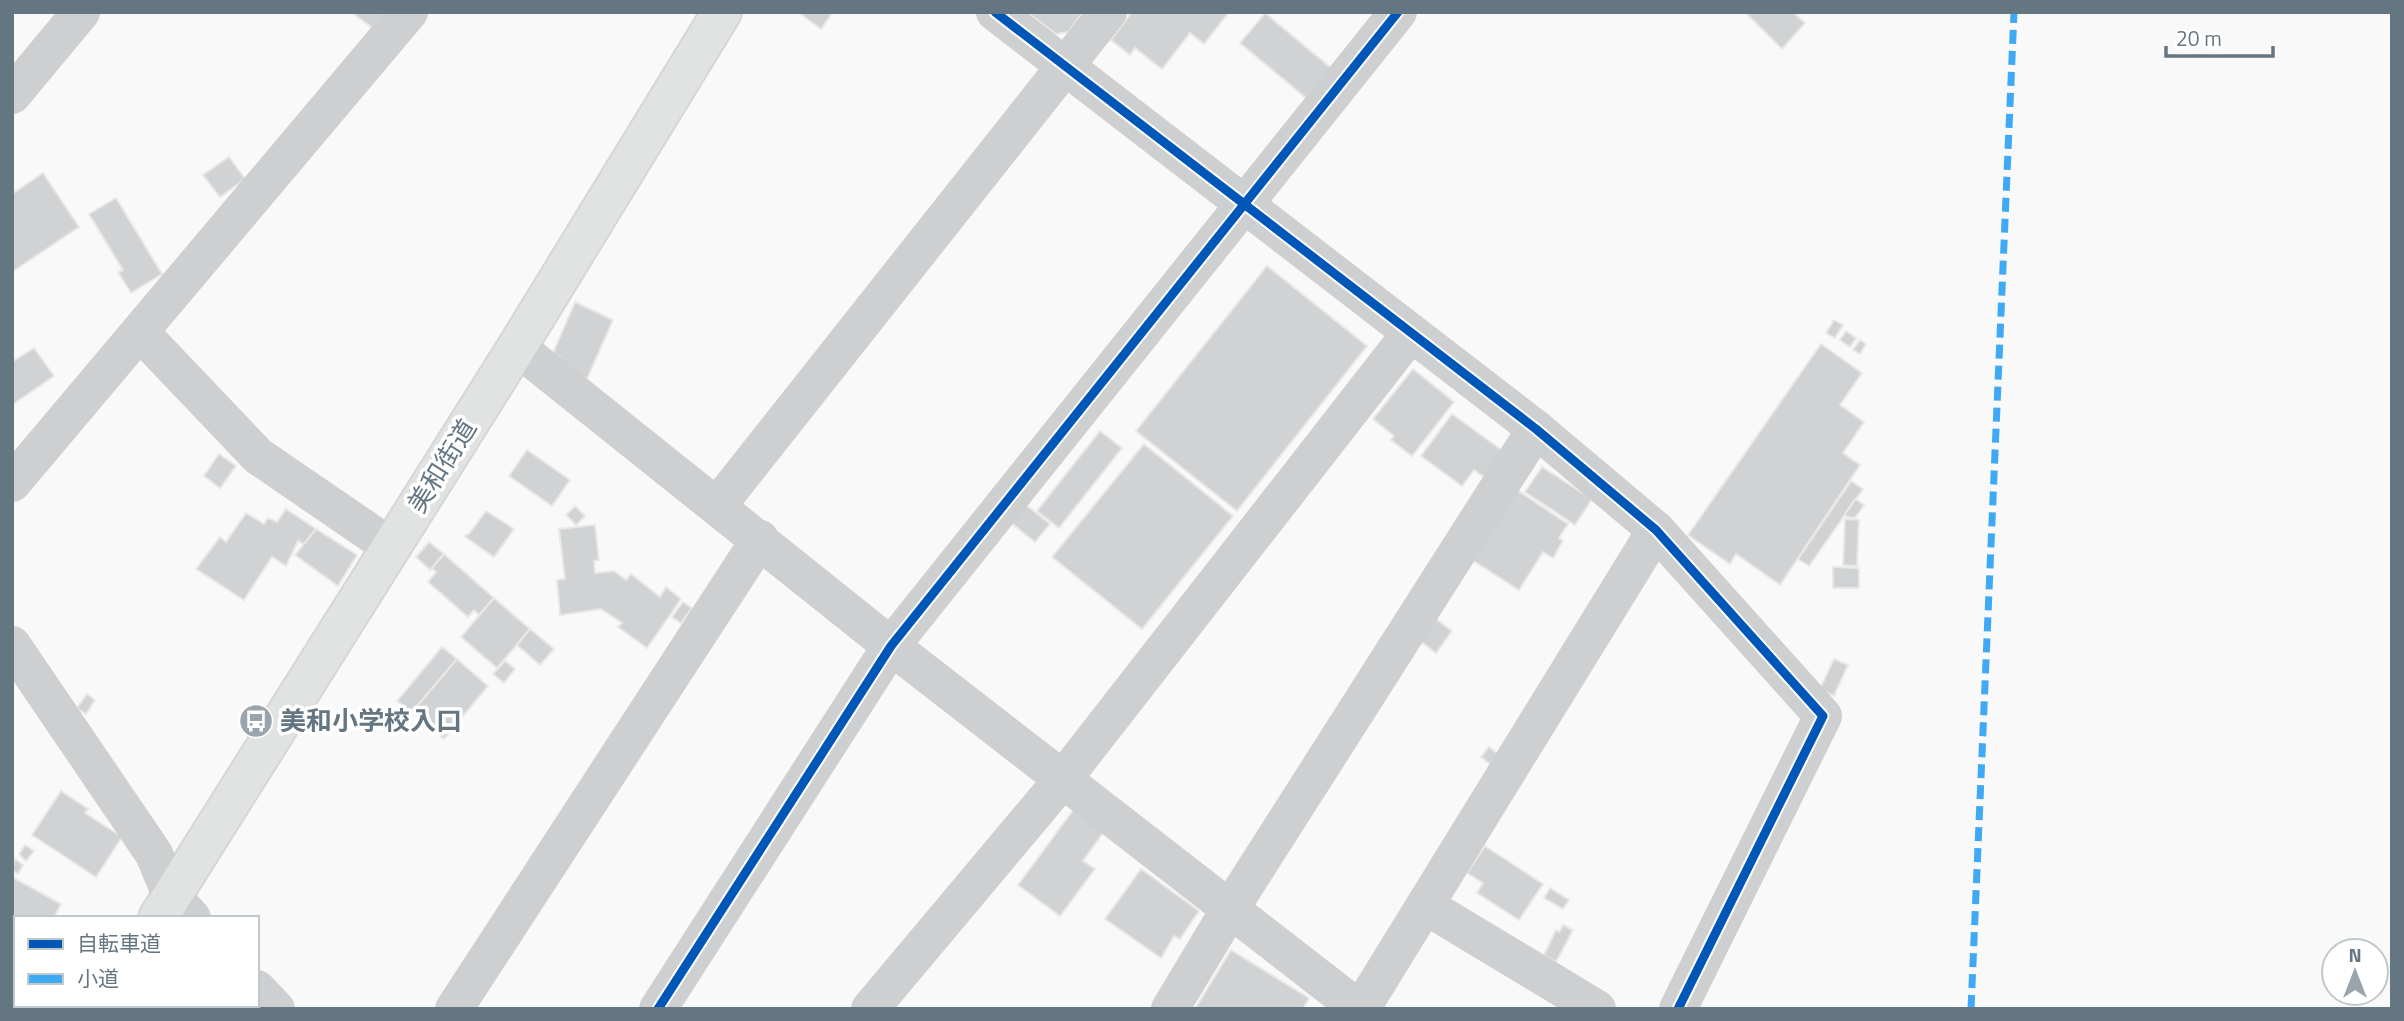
<svg xmlns="http://www.w3.org/2000/svg" width="2404" height="1021" font-family="'Titillium Web','Noto Sans JP',sans-serif">
<rect width="100%" height="100%" fill="#f9f9f9"/>
<g fill="#d0d2d3" stroke="#e8e8e8" stroke-width="2">
<path d="M351,12H386L374,29Z"/>
<path d="M798,12H833L821,29Z"/>
<path d="M1027,12H1083L1068,32L1056,34Z"/>
<path d="M1132,12H1229L1204,44L1190,33L1162,69L1135,48L1130,55L1111,40Z"/>
<path d="M1745,12H1793L1805,23L1782,49Z"/>
<path d="M1265,13L1331,68L1306,98L1240,43Z"/>
<path d="M229,157L245,179L220,197L203,175Z"/>
<path d="M43,173L79,227L12,272V194Z"/>
<path d="M116,198L162,274L131,293L118,272L123,270L89,214Z"/>
<path d="M1267,266L1367,346L1237,511L1136,431Z"/>
<path d="M575,302L613,320L587,379L557,365L560,357L553,353Z"/>
<path d="M1834,320L1843,325L1835,338L1826,333Z"/>
<path d="M1846,331L1856,338L1850,347L1840,340Z"/>
<path d="M1860,340L1866,344L1860,354L1853,350Z"/>
<path d="M1821,344L1862,373L1840,405L1864,422L1843,453L1860,465L1780,585L1736,554L1730,564L1688,535Z"/>
<path d="M34,348L54,376L12,405V362Z"/>
<path d="M1413,369L1454,402L1412,456L1391,440L1394,436L1373,419Z"/>
<path d="M1452,414L1503,451L1484,477L1474,470L1462,486L1421,456Z"/>
<path d="M1100,431L1122,448L1059,528L1037,511Z"/>
<path d="M1144,444L1233,516L1142,629L1052,557Z"/>
<path d="M527,450L570,480L552,506L509,476Z"/>
<path d="M219,454L236,466L220,488L204,476Z"/>
<path d="M1542,467L1592,499L1575,525L1525,492Z"/>
<path d="M1851,481L1863,489L1809,566L1798,559Z"/>
<path d="M1517,490L1568,524L1559,538L1563,541L1553,558L1543,552L1519,590L1472,560Z"/>
<path d="M1855,499L1864,505L1855,518L1844,516Z"/>
<path d="M1025,504L1050,524L1035,542L1010,522Z"/>
<path d="M575,506L585,516L576,525L566,515Z"/>
<path d="M286,509L316,529L305,545L298,541L286,566L272,557L244,600L196,569L220,537L226,542L246,513L264,524L268,518L277,522Z"/>
<path d="M486,511L514,529L494,557L464,536L469,534Z"/>
<path d="M1845,519L1859,520L1857,566L1843,565Z"/>
<path d="M595,525L599,560L594,561L595,573L614,571L626,580L631,574L660,597L666,587L681,599L647,648L618,627L622,623L601,609L560,615L557,580L565,579L559,529Z"/>
<path d="M316,529L357,555L338,586L295,555Z"/>
<path d="M429,542L444,554L430,570L416,557Z"/>
<path d="M444,554L494,598L479,615L474,610L468,617L428,582L436,572L432,568Z"/>
<path d="M1833,567L1859,568V588H1833Z"/>
<path d="M494,598L530,629L497,668L461,637Z"/>
<path d="M683,602L692,608L681,623L672,617Z"/>
<path d="M1436,619L1452,631L1436,653L1420,641Z"/>
<path d="M530,629L554,649L540,665L517,645Z"/>
<path d="M442,647L457,659L412,712L397,701Z"/>
<path d="M457,659L488,686L444,739L412,712Z"/>
<path d="M1834,659L1848,665L1834,696L1820,689Z"/>
<path d="M505,661L515,669L504,683L493,674Z"/>
<path d="M87,694L95,700L86,714L77,708Z"/>
<path d="M1489,747L1498,754L1490,764L1481,757Z"/>
<path d="M61,791L88,809L85,813L122,837L96,877L32,835Z"/>
<path d="M1074,809L1105,830L1083,861L1095,869L1060,916L1018,885Z"/>
<path d="M25,845L34,851L26,861L19,854Z"/>
<path d="M1485,846L1543,884L1519,920L1477,893L1483,883L1467,873Z"/>
<path d="M15,859L23,865L18,874L12,870Z"/>
<path d="M1141,869L1199,911L1180,939L1174,936L1161,958L1105,919Z"/>
<path d="M12,877L61,904L54,918H16V936L12,934Z"/>
<path d="M1550,888L1569,900L1563,909L1544,898Z"/>
<path d="M1563,925L1573,930L1556,962L1544,955L1556,930L1559,932Z"/>
<path d="M1231,950L1309,998L1303,1009H1195Z"/>
<path d="M150,1005H206L212,1008L150,1009Z"/>
</g>
<g fill="none" stroke-linecap="round" stroke-linejoin="round">
<g stroke="#d5d6d7" stroke-width="42">
<g id="primary">
<path d="M158,918L517,347L722,12"/>
<path d="M101,1009L104,1005"/>
</g>
</g>
<g stroke="#cecfd0" stroke-width="38">
<path d="M995,12L1536,429L1656,530L1823,716L1678,1009"/>
<path d="M12,95L81,12"/>
<path d="M140,332L258,456L391,547"/>
<path d="M517,347L891,646L1359,1009"/>
<path d="M12,483L409,12"/>
<path d="M718,505L1108,12"/>
<path d="M12,645L154,854L171,895"/>
<path d="M1426,906L1597,1009"/>
<path d="M454,1009L760,539"/>
<path d="M658,1009L891,646L1398,12"/>
<path d="M870,1009L1063,779L1410,334"/>
<path d="M1170,1009L1230,909L1536,429"/>
<path d="M1361,1009L1656,530"/>
</g>
<g stroke="#cecfd0" stroke-width="38">
<path d="M171,895L192,918"/>
<path d="M257,989L276,1009"/>
</g>
<use href="#primary" stroke="#e1e2e2" stroke-width="38"/>
<path stroke="#3fa9f5" stroke-width="7" stroke-dasharray="14 7" stroke-linecap="butt" d="M1971,1009L2014,12"/>
<g stroke="#fff" stroke-width="13">
<g id="cycleway">
<path d="M995,12L1536,429L1656,530L1823,716L1678,1009"/>
<path d="M658,1009L891,646L1398,12"/>
</g>
</g>
<use href="#cycleway" stroke="#0057b8" stroke-width="9"/>
</g>
<defs>
<g id="bus-disc" transform="scale(1.75)"><circle r="9.5" fill="#99a4ac" stroke="#fff"/><path d="M-5-6H5V4H4V6H2V4H-2V6H-4V4H-5ZM-3.5-4V0h7V-4ZM-3.5 1.2v1.5H-2V1.2ZM2 1.2v1.5H3.5V1.2Z" fill="#fff"/></g>
</defs>
<g fill-rule="evenodd">
<use href="#bus-disc" x="256" y="721"/>
</g>
<g text-anchor="middle" stroke-width="7" stroke-linejoin="round" paint-order="stroke">
<g font-size="26" fill="#657683" stroke="#fff">
<text transform="translate(442 466) rotate(-58)" y="9">美和街道</text>
</g>
<g font-size="26" font-weight="bold" fill="#657683" stroke="#fff" text-anchor="start">
<text x="280" y="730">美和小学校入口</text>
</g>
</g>
<rect width="2404" height="1021" fill="none" stroke="#657683" stroke-width="28"/>
<rect x="14" y="916" width="245" height="91" fill="#ffffff" stroke="#c1c8cd" stroke-width="2"/>
<rect x="28" y="939" width="35" height="10" fill="#0057b8" stroke="#c1c8cd" stroke-width="2"/>
<text x="77" y="951" font-size="21" fill="#657683">自転車道</text>
<rect x="28" y="974" width="35" height="10" fill="#3fa9f5" stroke="#c1c8cd" stroke-width="2"/>
<text x="77" y="986" font-size="21" fill="#657683">小道</text>
<g transform="translate(2355 972)"><circle r="33" fill="#ffffff" stroke="#c1c8cd" stroke-width="2"/>
<path d="M0-5L12 26L0 18L-12 26Z" fill="#99a4ac"/>
<text y="-10" font-size="19" font-weight="bold" text-anchor="middle" fill="#657683">N</text>
</g>
<path d="M2166 46v10h107v-10" fill="none" stroke="#657683" stroke-width="3.5"/>
<text x="2176" y="46" font-size="21" fill="#657683" stroke="#ffffff" stroke-width="5" paint-order="stroke">20 m</text>
</svg>
